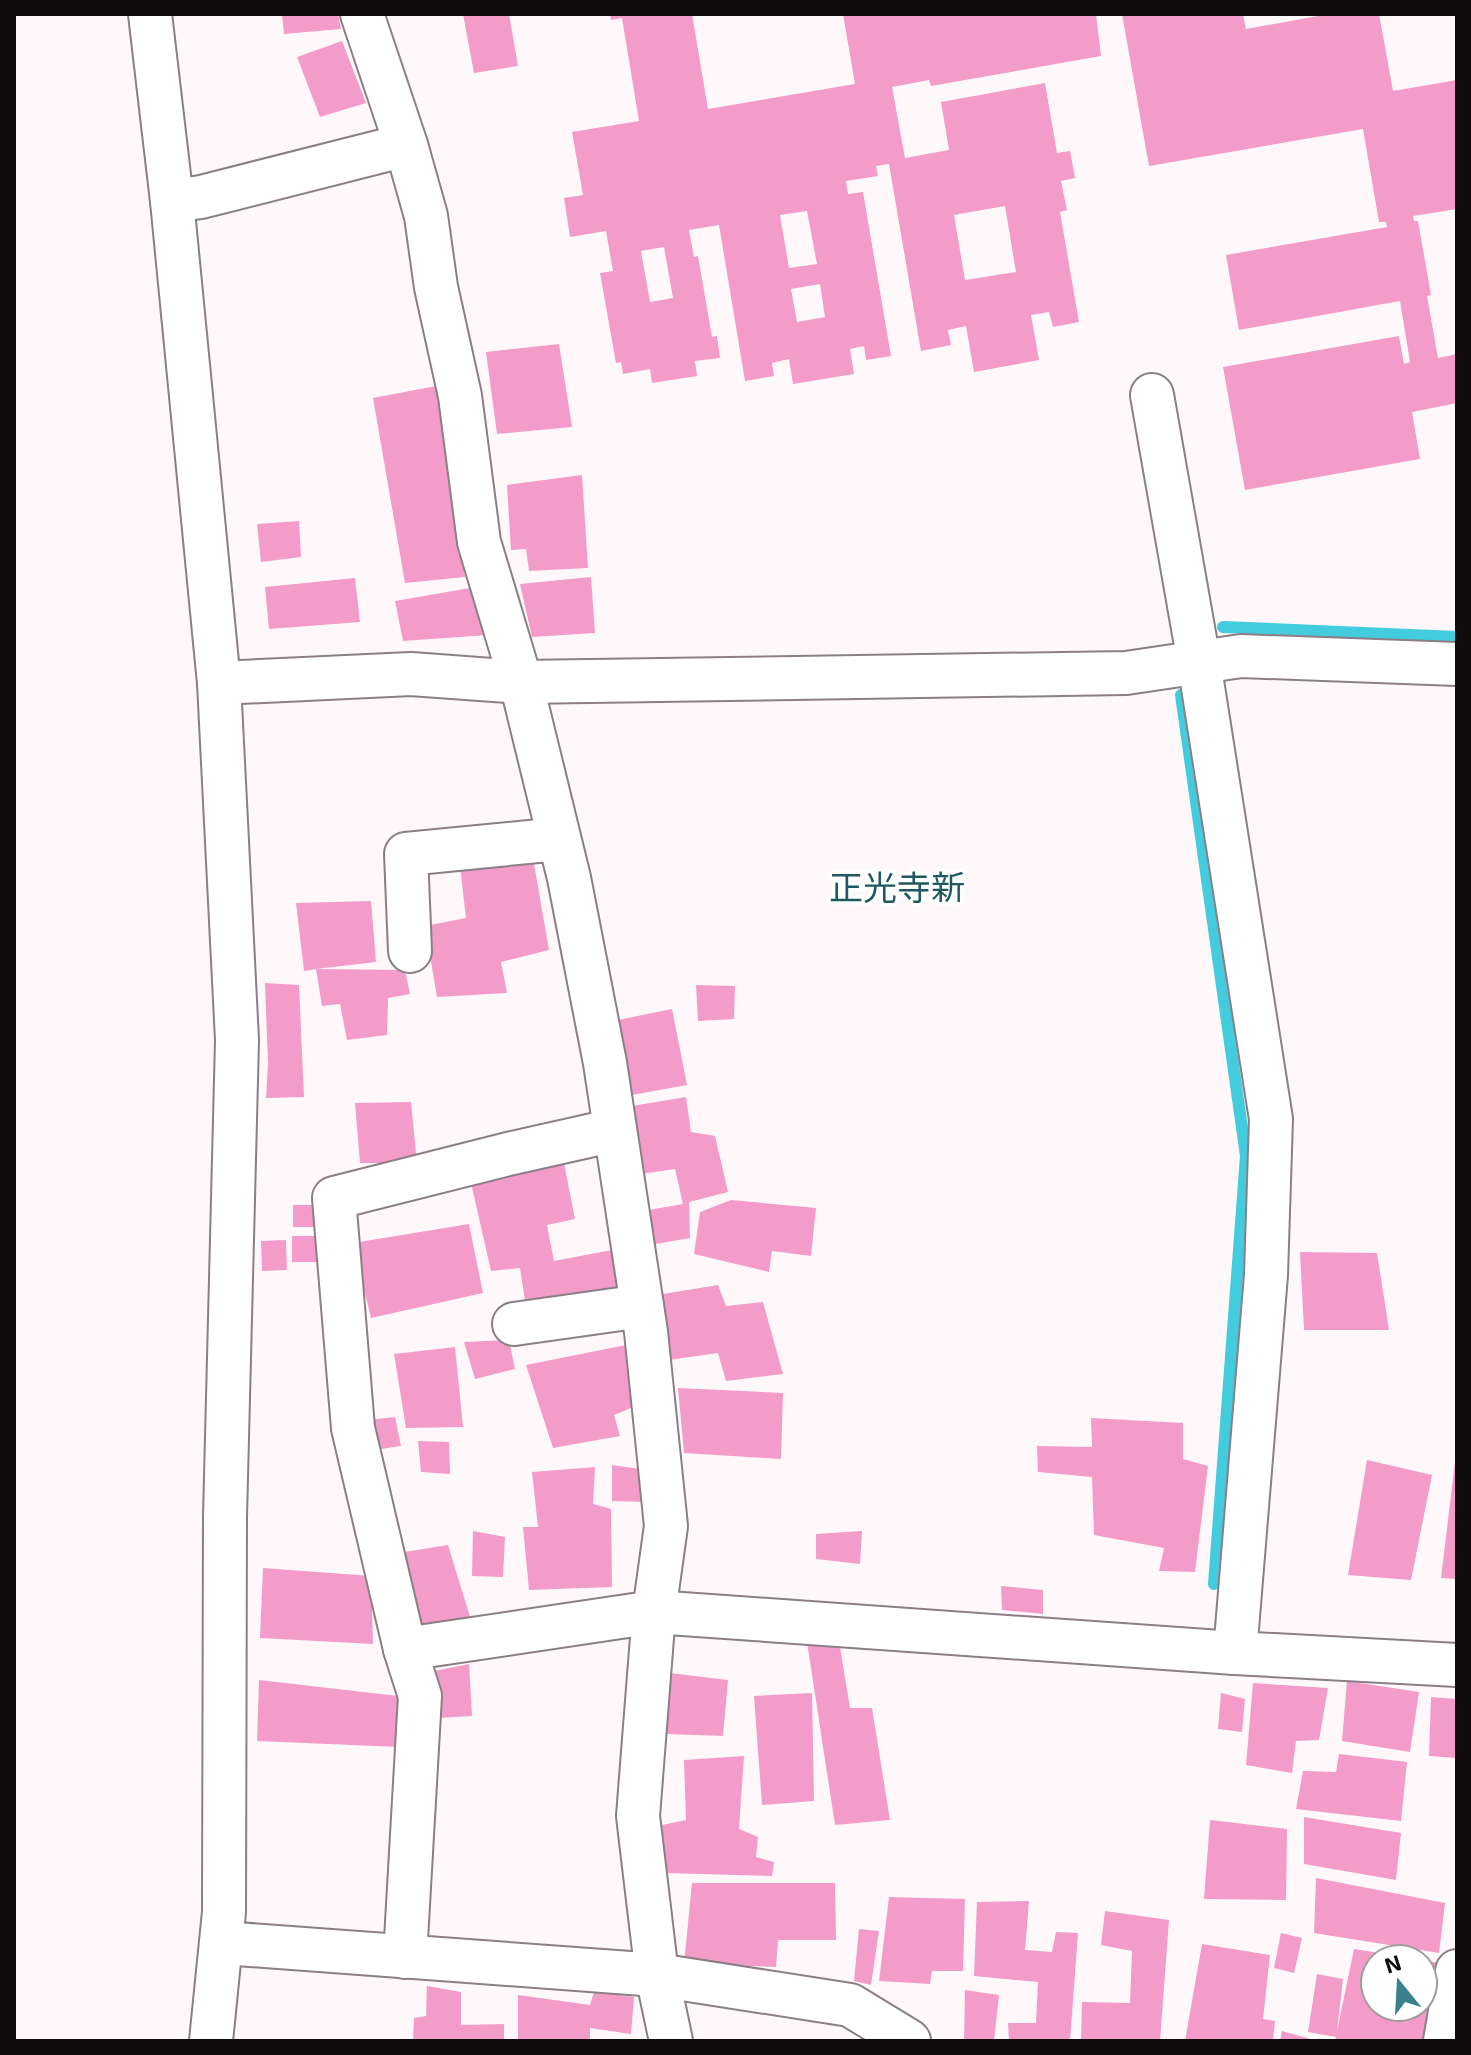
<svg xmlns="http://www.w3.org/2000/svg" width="1471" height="2055" font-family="'Exo 2','Noto Sans JP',sans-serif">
<rect width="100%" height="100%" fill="#fef8fb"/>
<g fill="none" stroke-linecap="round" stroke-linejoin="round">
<g stroke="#43ccdd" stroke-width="12">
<path d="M1223,627L1457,637"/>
<path d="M1181,695L1246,1156L1214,1584"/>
</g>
</g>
<g fill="#f39cc9" fill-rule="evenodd">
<path d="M282,14H338L341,29L284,34Z"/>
<path d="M463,14H509L518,66L474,73Z"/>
<path d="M610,14H692L708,109L855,84L843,14H1096L1101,56L931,86L929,80L892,87L905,158L949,150L941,102L1045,83L1057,153L1070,151L1075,178L1061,181L1067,210L1060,212L1079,322L1053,327L1049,312L1031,315L1039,360L974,372L966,326L948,330L951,345L921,351L889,164L876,166L878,176L846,181L848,194L863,192L891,356L866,360L864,346L850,349L854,374L793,384L789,359L772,363L774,376L745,381L719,225L689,230L694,257L698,256L712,337L717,336L720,358L695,361L697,376L652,383L650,369L623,374L621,362L616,363L600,273L613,271L606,231L570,237L564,198L583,195L572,132L639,121L622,18L611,20ZM1005,206L1016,272L965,280L954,215ZM807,211L817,264L789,268L780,215ZM664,247L673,298L650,302L641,251ZM820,284L825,317L797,322L791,289Z"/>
<path d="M1122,14H1243L1246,29L1329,14H1379L1393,91L1457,80V209L1413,216L1414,221H1418L1431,295L1427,296L1438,358L1457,354V403L1412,412L1420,459L1245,490L1223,367L1399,336L1404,364L1410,362L1400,301L1239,330L1226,255L1387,227L1386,222H1379L1363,129L1149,166Z"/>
<path d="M342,41L366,103L320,117L297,57Z"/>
<path d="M559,344L572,427L497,434L486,352Z"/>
<path d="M436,386L465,577L405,583L373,398Z"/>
<path d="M582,475L588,568L529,571L526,549L511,550L507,485Z"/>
<path d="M299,521L301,557L261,562L257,524Z"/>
<path d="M591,577L595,633L532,637L520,584Z"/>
<path d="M355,578L360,622L269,629L265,587Z"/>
<path d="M476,587L488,635L403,641L395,601Z"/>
<path d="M533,858L549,950L501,962L507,993L437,997L425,926L466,918L460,866Z"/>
<path d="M371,901L376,962L316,969L405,970L410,994L388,998L387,1035L347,1040L340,1004L322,1006L316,969L304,971L296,903Z"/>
<path d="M265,983L299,985L304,1097L266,1098L268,1063Z"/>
<path d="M696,985L735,986L734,1019L698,1021Z"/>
<path d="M672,1009L687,1085L632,1095L618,1020Z"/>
<path d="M686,1097L691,1132L715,1136L728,1192L689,1202L690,1238L650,1245L643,1211L683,1204L675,1169L634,1175L626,1107Z"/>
<path d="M411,1102L417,1163H360L355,1103Z"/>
<path d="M564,1163L575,1219L547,1225L554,1261L612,1250L620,1294L526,1308L520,1268L491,1271L471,1183Z"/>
<path d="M731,1200L816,1208L811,1256L772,1251L769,1272L694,1254L700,1212Z"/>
<rect x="293" y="1205" width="25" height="22"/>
<path d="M469,1224L483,1293L371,1318L353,1243Z"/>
<rect x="292" y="1236" width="25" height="26"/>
<path d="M286,1240L287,1270L262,1271L261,1241Z"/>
<path d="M1300,1252L1377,1253L1389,1330H1304Z"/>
<path d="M718,1285L726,1306L763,1302L783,1374L726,1381L718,1353L669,1360L657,1295Z"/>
<path d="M509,1340L515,1369L475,1379L464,1342Z"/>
<path d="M631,1344L638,1405L614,1415L620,1436L553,1448L526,1365Z"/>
<path d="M455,1347L463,1427L406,1428L394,1354Z"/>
<path d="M678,1388L783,1393L781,1459L684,1453Z"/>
<path d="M395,1417L401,1446L374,1450L368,1420Z"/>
<path d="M1091,1418L1183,1423V1459L1208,1466L1195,1572L1159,1571L1164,1548L1094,1535L1092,1477L1038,1472L1037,1446L1092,1447Z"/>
<path d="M418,1441L449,1442L450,1474L421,1472Z"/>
<path d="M1367,1460L1432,1475L1411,1580L1348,1575Z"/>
<path d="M1455,1462H1457V1579L1441,1578Z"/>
<path d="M612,1465L647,1470V1502L612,1501Z"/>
<path d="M595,1467L593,1504L611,1509L612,1587L529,1590L523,1527H538L532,1472Z"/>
<path d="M473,1531L505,1537L503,1577L472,1576Z"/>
<path d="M862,1531L860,1564L816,1559V1534Z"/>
<path d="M448,1545L471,1620L419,1631L398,1553Z"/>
<path d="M263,1568L371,1576L373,1644L260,1638Z"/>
<path d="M1001,1586L1043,1590V1614L1002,1610Z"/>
<path d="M839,1641L850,1708H872L890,1820L835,1825L807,1642Z"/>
<path d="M469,1664L472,1716L439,1718L434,1671Z"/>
<path d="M670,1673L728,1680L723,1736L666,1734Z"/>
<path d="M259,1680L398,1696L399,1747L257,1741Z"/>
<path d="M1347,1681L1419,1692L1410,1752L1342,1741Z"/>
<path d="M1253,1683L1328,1688L1319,1740L1296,1741L1292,1773L1246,1765Z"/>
<path d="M812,1693L814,1801L762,1805L754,1696Z"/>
<path d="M1221,1693L1245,1699L1242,1732L1218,1729Z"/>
<path d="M1431,1697L1457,1699V1758L1429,1756Z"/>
<path d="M1339,1754L1407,1762L1401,1821L1296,1809L1303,1771L1336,1772Z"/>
<path d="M744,1756L739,1829L758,1837L756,1857L774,1862L772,1876L666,1873L662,1825L686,1820L684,1760Z"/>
<path d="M1304,1817L1401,1833L1396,1880L1304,1864Z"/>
<path d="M1210,1820L1287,1829L1286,1900L1204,1899Z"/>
<path d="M1316,1878L1445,1903L1439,1953L1314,1933Z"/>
<path d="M692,1883H835L836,1940H778L776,1967L684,1964Z"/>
<path d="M889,1897L965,1899L963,1971H932L930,1984L879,1981Z"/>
<path d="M1029,1901L1025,1950L1052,1952L1056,1932L1078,1933L1070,2041H1009L1008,2023H1036L1038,1982L974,1976L977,1902Z"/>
<path d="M1105,1911L1169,1920L1160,2041H1081L1082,2002L1130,2003L1132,1951L1101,1945Z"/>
<path d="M859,1929L879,1931L871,1985L854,1981Z"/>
<path d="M1281,1933L1302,1938L1294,1973L1274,1968Z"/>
<path d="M1202,1944L1270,1955L1263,2019L1275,2021L1273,2041H1185Z"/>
<path d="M1354,1949L1406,1957L1375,1959V2007H1423V1960L1438,1963L1428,2041H1335L1336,2037L1308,2032L1317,1974L1343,1979L1337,2031Z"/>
<path d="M427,1986L461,1992V2025L504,2024V2041H413L414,2018L426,2016Z"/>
<path d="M965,1990L999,1995L994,2041H964Z"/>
<path d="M594,1992L634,1997L631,2034L590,2028V2041H518V1995L590,2005Z"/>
<path d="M1282,2031L1314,2040V2041H1280Z"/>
</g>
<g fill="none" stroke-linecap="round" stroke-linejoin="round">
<g stroke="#8b7f85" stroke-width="46">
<g id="minor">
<path d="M150,14L172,201L219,683L237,1040L225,1517L224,1912L211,2041"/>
<path d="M362,14L406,145L426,216L436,287L460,396L479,542L521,682L569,878L605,1063L646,1332L666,1526L654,1612L638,1816L657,1975L671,2041"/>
<path d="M172,201L201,197L406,145"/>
<path d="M1152,395L1199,662L1271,1119L1266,1275L1235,1653"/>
<path d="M219,683L411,674L521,682L1126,673L1241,656L1457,664"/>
<path d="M410,951L406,854L559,839"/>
<path d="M514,1324L642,1306"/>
<path d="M405,1649L654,1612L1235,1653L1457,1665"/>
<path d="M223,1943L657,1975L850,2005L909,2041"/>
<path d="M405,1957L420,1696L405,1649L353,1428L334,1198L508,1154L615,1130"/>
<path d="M1445,2041L1457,1971"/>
</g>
</g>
<use href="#minor" stroke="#fff" stroke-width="42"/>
</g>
<g text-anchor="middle" stroke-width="7" stroke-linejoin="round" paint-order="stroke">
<g font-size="34" fill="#1f5960" stroke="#fff">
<text x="897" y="900">正光寺新</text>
</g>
</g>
<rect width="1471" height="2055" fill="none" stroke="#0f0b0d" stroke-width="32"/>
<g transform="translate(1399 1983) rotate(342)"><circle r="38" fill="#ffffff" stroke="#9f9d9e" stroke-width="2"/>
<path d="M0-6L14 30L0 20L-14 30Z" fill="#3b818b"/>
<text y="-12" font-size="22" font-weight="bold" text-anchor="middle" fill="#0f0b0d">N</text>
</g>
</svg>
